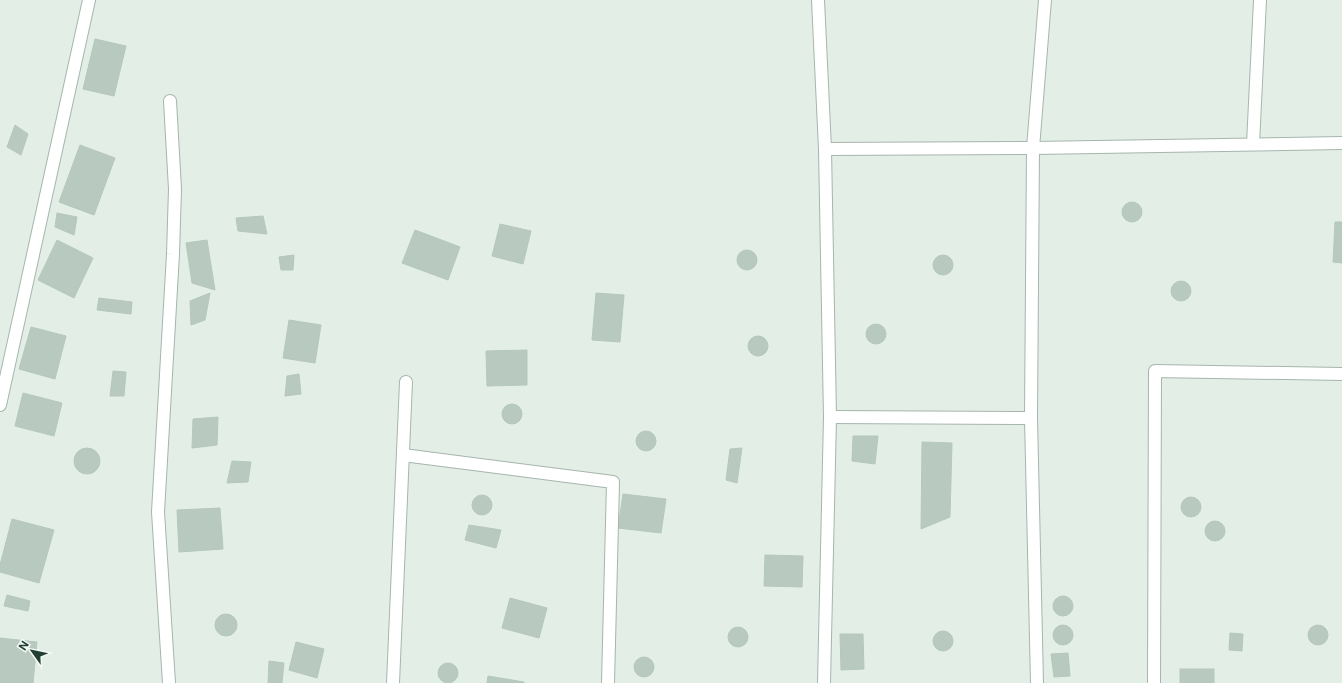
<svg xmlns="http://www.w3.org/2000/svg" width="1342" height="683" font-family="Inter,sans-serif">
<rect width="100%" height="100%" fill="#e3eee7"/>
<g fill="#b8c9c0" stroke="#b5c8bd">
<path d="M95,39L126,46L114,96L83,89Z"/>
<path d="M15,125L28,134L21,155L7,147Z"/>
<path d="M80,145L115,158L94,215L59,202Z"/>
<circle cx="1132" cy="212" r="10"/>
<path d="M57,213L77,217L74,235L55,227Z"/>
<path d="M263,216L267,234L238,231L236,218Z"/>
<path d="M1335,222H1342V263L1333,262Z"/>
<path d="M500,224L531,231L523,264L492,256Z"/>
<path d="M415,230L460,247L448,280L402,263Z"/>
<path d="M57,240L93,258L74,298L38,280Z"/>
<path d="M207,240L215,290L192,283L186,243Z"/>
<circle cx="747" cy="260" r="10"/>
<circle cx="943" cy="265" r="10"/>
<path d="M294,255L293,270H281L279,257Z"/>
<circle cx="1181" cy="291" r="10"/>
<path d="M210,293L205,320L191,325L190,301Z"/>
<path d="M596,293L624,295L620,342L592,340Z"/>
<path d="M99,298L132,302L131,314L97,310Z"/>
<path d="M289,320L321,325L315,363L283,358Z"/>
<circle cx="876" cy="334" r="10"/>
<path d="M31,327L66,336L55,379L19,369Z"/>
<circle cx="758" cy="346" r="10"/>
<path d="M527,350V385L487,386L486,351Z"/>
<path d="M113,371L126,372L124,396H110Z"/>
<path d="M299,374L301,394L285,396L287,376Z"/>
<path d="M23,393L62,403L54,436L15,426Z"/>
<circle cx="512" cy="414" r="10"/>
<path d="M218,417L217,445L192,448L193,419Z"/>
<circle cx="646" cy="441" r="10"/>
<path d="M853,436H878L875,464L852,461Z"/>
<path d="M922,442L952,443L950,517L921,529Z"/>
<circle cx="87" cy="461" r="13"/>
<path d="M742,448L737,483L726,480L730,449Z"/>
<path d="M232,461L251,462L248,482L227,483Z"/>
<path d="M623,494L666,499L661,533L618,528Z"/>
<circle cx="482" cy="505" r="10"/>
<circle cx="1191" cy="507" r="10"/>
<path d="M220,508L223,549L179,552L177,510Z"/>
<path d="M12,519L54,530L39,583L0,572V565Z"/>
<circle cx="1215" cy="531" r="10"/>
<path d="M469,525L501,530L496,548L465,540Z"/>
<path d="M765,555L803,556L802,587L764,586Z"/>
<path d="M7,595L30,601L28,611L4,606Z"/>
<circle cx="1063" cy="606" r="10"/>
<path d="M510,598L547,608L539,638L502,628Z"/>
<circle cx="226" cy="625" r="11"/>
<circle cx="1063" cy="635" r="10"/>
<circle cx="1318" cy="635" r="10"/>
<circle cx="738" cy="637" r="10"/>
<circle cx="943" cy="641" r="10"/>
<path d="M1230,633L1243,634L1242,651L1229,650Z"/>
<path d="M840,634H863L864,669L841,670Z"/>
<path d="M0,638L37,642L33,683H0Z"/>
<path d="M296,642L324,649L317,678L289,670Z"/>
<path d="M1068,653L1070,676L1054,677L1051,654Z"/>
<circle cx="644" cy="667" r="10"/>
<path d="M269,661L284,663L282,683H268Z"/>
<circle cx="448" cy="673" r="10"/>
<rect x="1180" y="669" width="34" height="14"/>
<path d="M488,676L524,682V683H487Z"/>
</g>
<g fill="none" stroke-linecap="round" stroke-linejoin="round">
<g stroke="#a5b6ad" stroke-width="14">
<g id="minor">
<path d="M818,0L825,149L830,417L824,683"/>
<path d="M1253,144L1260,0"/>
<path d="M825,149L1033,148L1342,143"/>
<path d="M0,405L89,0"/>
<path d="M830,417L1031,418"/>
<path d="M403,455L613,482L608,683"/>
<path d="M169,683L158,512L173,254L175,189L170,101"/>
<path d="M393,683L406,382"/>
<path d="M1037,683L1031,418L1033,148L1045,0"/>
<path d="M1154,683L1155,371L1342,374"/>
</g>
</g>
<use href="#minor" stroke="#fff" stroke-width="12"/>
</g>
<g transform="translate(32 651) rotate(303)" stroke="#f4faf6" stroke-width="3" paint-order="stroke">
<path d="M0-3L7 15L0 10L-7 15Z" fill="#214033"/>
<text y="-6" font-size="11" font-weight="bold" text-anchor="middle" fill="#214033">N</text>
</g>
</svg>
